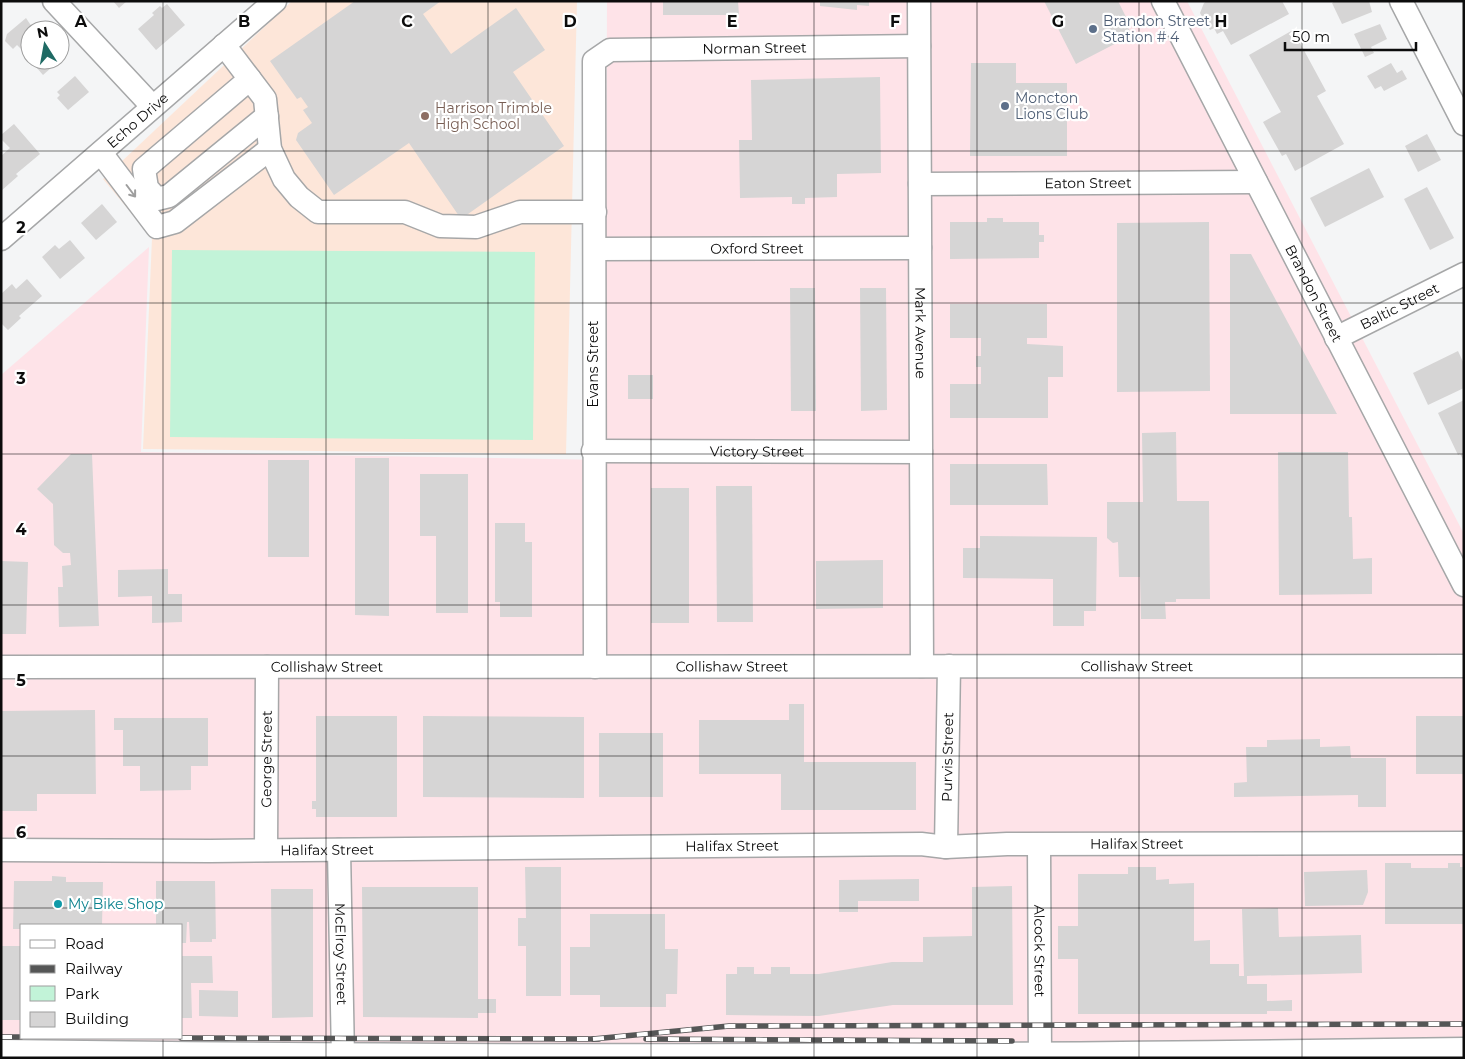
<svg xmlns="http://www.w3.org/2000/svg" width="1465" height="1059" font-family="Montserrat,sans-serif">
<rect width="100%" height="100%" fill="#f4f5f6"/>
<path fill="#fee3e8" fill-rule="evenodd" d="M607,1H1187L1464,534V1058H1V375L149,247L141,452L605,460ZM21,925H181V1038H21Z"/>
<path fill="#fde6d9" d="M292,1H577L566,454L143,449L152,238L103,179Z"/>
<path fill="#c2f3d8" d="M172,250L535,252L533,440L170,437Z"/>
<g fill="#d6d5d5">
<path d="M113,1H127L119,8Z"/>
<path d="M355,1H441L423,14L451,54L516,8L545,50L513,72L564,146L461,219L409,143L334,195L296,140L298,133L312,123L303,110L308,107L301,97L297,99L270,61Z"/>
<path d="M663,1H738L739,15H663Z"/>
<path d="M820,1H869V6L857,5V10L820,6Z"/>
<path d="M1044,1H1118L1128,21L1126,23L1132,35L1076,64Z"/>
<path d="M1207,1H1282L1289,14L1231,45L1223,31L1217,34L1214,28L1210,30L1200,13L1204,3Z"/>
<path d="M1335,1H1369L1372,12L1342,24L1332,3Z"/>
<path d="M167,4L185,25L156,50L138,29L154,15L152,13L160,6L162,8Z"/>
<path d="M26,18L34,30H30V41L21,49L17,45L13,49L5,41L7,34Z"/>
<path d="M1380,24L1387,39L1371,47L1374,53L1365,57L1354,34Z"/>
<path d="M1293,30L1326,91L1317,96L1344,144L1295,171L1286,154L1282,156L1263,122L1281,112L1249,55Z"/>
<path d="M30,60H60L43,75Z"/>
<path d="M971,63H1016V83H1067V156H970Z"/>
<path d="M1391,63L1397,73L1402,70L1407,79L1384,91L1381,86L1375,89L1367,76Z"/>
<path d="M75,76L89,92L68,110L57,98L60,95L57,92Z"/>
<path d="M880,77L881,173L837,174V197L805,198V204H792V197L740,198L739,140H752L751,80Z"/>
<path d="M14,124L40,154L16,174L18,176L1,191V156L10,148L1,139V135Z"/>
<path d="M1427,134L1441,160L1418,172L1405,146Z"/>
<path d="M1369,168L1384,197L1325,227L1310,198Z"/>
<path d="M1427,187L1454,238L1430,250L1404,199Z"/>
<path d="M102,204L117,222L96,240L81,223Z"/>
<path d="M987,218H1003V222H1039V235H1044V242H1039V258L950,259V222H987Z"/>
<path d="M1209,222L1210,391L1117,392V223Z"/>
<path d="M70,240L85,258L60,279L42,257L55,245L59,249Z"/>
<path d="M1230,254H1251L1337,414H1230Z"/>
<path d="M27,279L42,296L19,316L21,318L8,330L1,323V294L12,284L16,289Z"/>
<path d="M790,288H815L816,411H791Z"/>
<path d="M860,288H886L887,410L861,411Z"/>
<path d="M950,304H1047V338H1027V344L1063,346V377H1048V418H950V384H981V367H976V356H981V338H950Z"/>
<path d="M1458,351L1464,364V388L1428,405L1413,373Z"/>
<rect x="628" y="375" width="25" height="24"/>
<path d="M1464,400V461L1460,454L1458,455L1438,413Z"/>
<path d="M1176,432L1177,501H1209L1210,599H1176V602H1165L1166,619H1141L1140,577H1119L1118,542L1113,543L1107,538V502H1143L1142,433Z"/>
<path d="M1278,452H1348L1349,517H1352L1353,559L1372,558V594L1279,595Z"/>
<path d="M71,454H92L99,626L59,627L58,587H63L62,566L71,565L70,553H63L54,545L53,504L37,489Z"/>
<path d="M355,458H389V616L355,615Z"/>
<rect x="268" y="460" width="41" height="97"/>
<path d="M950,464H1047L1048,505H950Z"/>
<path d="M420,474H468V613H436V536H420Z"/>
<path d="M716,486H752L753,622H717Z"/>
<rect x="651" y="488" width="38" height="135"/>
<path d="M495,523H525V542H532V617H500V602H495Z"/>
<path d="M980,536L1097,537L1096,611H1084V626H1053V579L963,578V548H980Z"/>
<path d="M883,560V608L816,609V561Z"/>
<path d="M1,561L28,562L26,634H1Z"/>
<path d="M168,569V594H182V622L152,623V596L118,597V570Z"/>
<path d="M789,704H804V762H916V810H781V774H699V720H789Z"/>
<path d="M95,710L96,794H37V811H1V711Z"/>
<path d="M316,716H397V817H316V809H312V801H316Z"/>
<path d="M423,716L584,717V798L423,797Z"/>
<rect x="1416" y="716" width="48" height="58"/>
<path d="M114,718H208V766H191V790L140,791V766H123V730H114Z"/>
<rect x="599" y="733" width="64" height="64"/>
<path d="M1320,739V747L1350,746L1351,758H1386V807H1358V795L1234,797V783L1247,782L1246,747H1267V740Z"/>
<path d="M1385,863H1411V868H1448V863H1460V867H1464V924H1385Z"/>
<path d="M525,867H561V996H526V946H518V918H526Z"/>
<path d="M1128,867H1156V880L1169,879V884L1194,883V941L1210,940V964H1239V976H1244L1242,909L1278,908L1279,937L1361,935L1362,973L1247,976V984H1267V1001L1292,1000V1011H1267V1014H1078V959H1058V926H1078V874H1128Z"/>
<path d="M1367,870L1368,892L1363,905L1305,906L1304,872Z"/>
<path d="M52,876L66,877V882H103L102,925H21V929H13L14,881H52Z"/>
<path d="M919,879V901H858V912H839V880Z"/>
<path d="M156,881H215L216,939H212V942H190L189,922H187L186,943H181V925H156Z"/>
<path d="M1012,886L1013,1005H893L819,1016L726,1015V974H737V967H754V974H771V967H790V974H819L892,962H923V937L972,936V887Z"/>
<path d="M362,887H478V999H496V1013H478V1018L363,1017Z"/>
<path d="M271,889H313V1017L272,1018Z"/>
<path d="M590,914H665V949H678L677,994H666V1007H600V995H570V947H590Z"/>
<rect x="2" y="946" width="19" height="74"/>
<path d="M181,956H212L213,983H191L192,1018H181Z"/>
<path d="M199,990L238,991V1017L199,1016Z"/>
</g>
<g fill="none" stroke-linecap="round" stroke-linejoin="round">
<g stroke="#a6a7a8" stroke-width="25">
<g id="minor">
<path d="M54,1L152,106"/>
<path id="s1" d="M919,1L922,666"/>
<path id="s2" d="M1163,1L1464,585"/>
<path d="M1401,1L1464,124"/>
<path d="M224,45L265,99L270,149L284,179L299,197L318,212H405L440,226L476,227L520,212H595"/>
<path d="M250,79L144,169L147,188L157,199L169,196L267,116"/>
<path d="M101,153L157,227L175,222L270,149"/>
<path id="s3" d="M920,184L1256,182"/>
<path id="s4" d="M1,239L275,1"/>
<path id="s5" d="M595,249L920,248"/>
<path id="s6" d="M1336,338L1464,274"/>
<path id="s7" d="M593,451L921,452"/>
<path id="s8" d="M1,667L1464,666"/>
<path id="s9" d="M595,667L594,61L610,50L919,46"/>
<path id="s10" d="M1039,845L1040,1058"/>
<path id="s11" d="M946,847L949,666"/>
<path id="s12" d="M1,850L210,851L921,844L946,847L1007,844L1464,843"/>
<path id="s13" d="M266,850L267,667"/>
<path id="s14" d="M339,850L343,1058"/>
<path d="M1,1051C489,1058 976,1056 1464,1049"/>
</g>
</g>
<use href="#minor" stroke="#fff" stroke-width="22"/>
<g stroke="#555656" stroke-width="5.5">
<g id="rail">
<path d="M1,1037H21"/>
<path d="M181,1038L599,1039"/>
<path d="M593,1039L729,1026L1464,1024"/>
<path d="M646,1039L1012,1041"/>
</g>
</g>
<use href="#rail" stroke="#fff" stroke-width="4" stroke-dasharray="11" stroke-linecap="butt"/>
</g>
<defs><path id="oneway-shaft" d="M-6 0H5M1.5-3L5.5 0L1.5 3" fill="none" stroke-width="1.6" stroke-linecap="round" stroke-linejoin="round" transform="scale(1.25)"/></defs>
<use stroke="#9e9e9e" href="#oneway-shaft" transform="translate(131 191) rotate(53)"/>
<path fill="none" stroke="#0c0c0c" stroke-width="1" stroke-opacity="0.55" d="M163,1V925M326,1V1058M488,1V1058M651,1V1058M814,1V1058M977,1V1058M1139,1V1058M1302,1V1058M1,151H1464M1,303H1464M1,454H1464M1,605H1464M1,756H1464M1,908H1464M163,1038V1058"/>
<g fill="#5c6f8a" stroke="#fff" stroke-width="2">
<circle cx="1093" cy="29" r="5"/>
<circle cx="1005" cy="106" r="5"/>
</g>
<circle fill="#8d6e63" stroke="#fff" stroke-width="2" cx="425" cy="116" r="5"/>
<circle fill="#0f9aa8" stroke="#fff" stroke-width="2" cx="58" cy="904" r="5"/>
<g text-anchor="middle" stroke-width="4.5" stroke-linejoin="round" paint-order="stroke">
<g font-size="14" fill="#4e5e75" stroke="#fff" text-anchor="start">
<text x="1103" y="26">Brandon Street<tspan x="1103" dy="16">Station # 4</tspan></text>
<text x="1015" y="103">Moncton<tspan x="1015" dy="16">Lions Club</tspan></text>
</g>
<g font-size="14" fill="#0c0c0c" stroke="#fff">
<text dy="5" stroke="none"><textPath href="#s9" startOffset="770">Norman Street</textPath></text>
<text dy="5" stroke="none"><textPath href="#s4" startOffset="181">Echo Drive</textPath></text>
<text dy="5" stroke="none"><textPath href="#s3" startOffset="168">Eaton Street</textPath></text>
<text dy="5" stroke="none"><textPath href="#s5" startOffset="162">Oxford Street</textPath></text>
<text dy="5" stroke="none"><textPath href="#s2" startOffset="329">Brandon Street</textPath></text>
<text dy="5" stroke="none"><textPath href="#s6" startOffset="71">Baltic Street</textPath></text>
<text dy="5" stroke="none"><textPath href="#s1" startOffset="332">Mark Avenue</textPath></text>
<text transform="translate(593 364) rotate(-90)" y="5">Evans Street</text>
<text dy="5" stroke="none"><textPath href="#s7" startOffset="164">Victory Street</textPath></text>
<text dy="5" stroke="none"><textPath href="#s8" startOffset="1136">Collishaw Street</textPath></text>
<text dy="5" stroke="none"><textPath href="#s8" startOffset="326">Collishaw Street</textPath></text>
<text dy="5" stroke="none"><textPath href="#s8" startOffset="731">Collishaw Street</textPath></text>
<text dy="5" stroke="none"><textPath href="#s11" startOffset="90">Purvis Street</textPath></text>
<text dy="5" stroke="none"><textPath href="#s13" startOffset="91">George Street</textPath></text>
<text dy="5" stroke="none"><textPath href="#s12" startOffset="1136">Halifax Street</textPath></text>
<text dy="5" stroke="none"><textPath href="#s12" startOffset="731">Halifax Street</textPath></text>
<text dy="5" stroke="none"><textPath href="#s12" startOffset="326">Halifax Street</textPath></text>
<text dy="5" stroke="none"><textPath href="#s10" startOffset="106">Alcock Street</textPath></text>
<text dy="5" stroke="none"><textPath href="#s14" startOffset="104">McElroy Street</textPath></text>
</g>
<g font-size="14" fill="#785e54" stroke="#fff" text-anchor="start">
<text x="435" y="113">Harrison Trimble<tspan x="435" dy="16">High School</tspan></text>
</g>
<g font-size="14" fill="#0d838f" stroke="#fff" text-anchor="start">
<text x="68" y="909">My Bike Shop</text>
</g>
</g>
<g font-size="16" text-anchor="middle" font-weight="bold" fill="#0c0c0c" stroke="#fff" stroke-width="4.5" stroke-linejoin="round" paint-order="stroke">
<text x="81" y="27">A</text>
<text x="244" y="27">B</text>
<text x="407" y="27">C</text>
<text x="570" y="27">D</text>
<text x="732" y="27">E</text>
<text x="895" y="27">F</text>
<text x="1058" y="27">G</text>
<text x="1221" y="27">H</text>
<text x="21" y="233">2</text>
<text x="21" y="384">3</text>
<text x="21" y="535">4</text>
<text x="21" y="686">5</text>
<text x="21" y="838">6</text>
</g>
<rect width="1465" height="1059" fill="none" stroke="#0c0c0c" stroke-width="5"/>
<rect x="20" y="924" width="162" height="115" fill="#ffffff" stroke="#9e9e9e"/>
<rect x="30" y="940" width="25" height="8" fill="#ffffff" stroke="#9e9e9e"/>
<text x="65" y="949" font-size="15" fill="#0c0c0c">Road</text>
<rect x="30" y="965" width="25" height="8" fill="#555656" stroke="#9e9e9e"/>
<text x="65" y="974" font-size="15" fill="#0c0c0c">Railway</text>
<rect x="30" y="986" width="25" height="15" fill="#c2f3d8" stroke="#9e9e9e"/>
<text x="65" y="999" font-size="15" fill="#0c0c0c">Park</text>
<rect x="30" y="1012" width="25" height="15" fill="#d6d5d5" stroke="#9e9e9e"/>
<text x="65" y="1024" font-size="15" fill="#0c0c0c">Building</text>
<g transform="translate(45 45) rotate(349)"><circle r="24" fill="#ffffff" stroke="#9e9e9e"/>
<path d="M0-4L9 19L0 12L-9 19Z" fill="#1f6a64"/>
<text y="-8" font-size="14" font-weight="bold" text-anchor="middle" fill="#0c0c0c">N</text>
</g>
<path d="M1285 42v8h131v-8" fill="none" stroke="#0c0c0c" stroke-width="2.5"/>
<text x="1292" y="42" font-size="15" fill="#0c0c0c" stroke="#ffffff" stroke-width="4" paint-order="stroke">50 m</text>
</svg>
